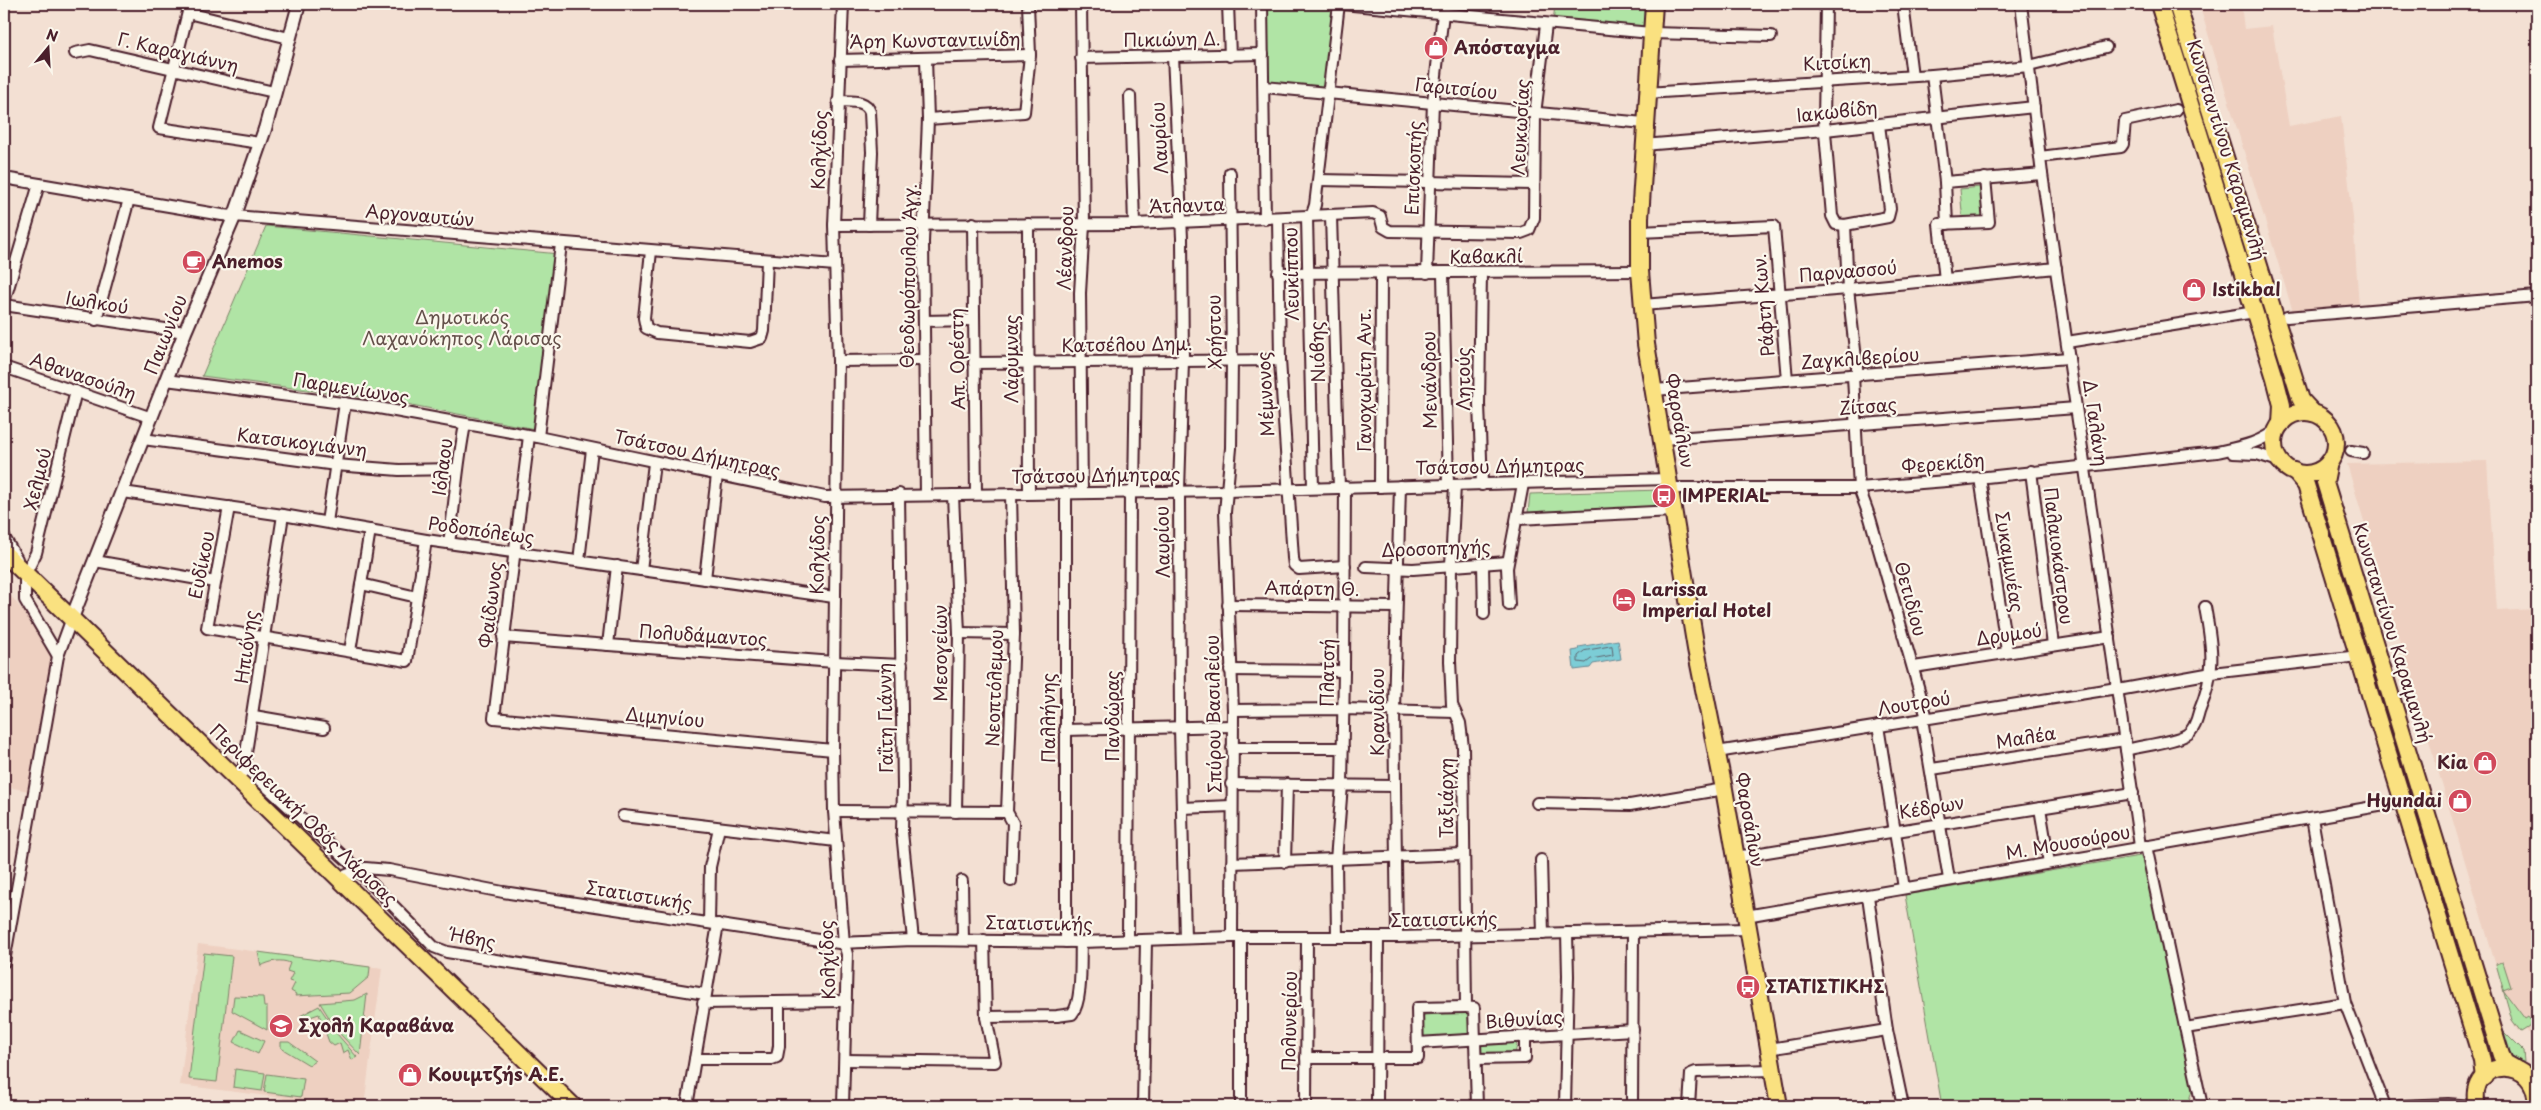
<svg xmlns="http://www.w3.org/2000/svg" width="2541" height="1110" font-family="'Playpen Sans',sans-serif">
<rect width="100%" height="100%" fill="#f3e0d3"/>
<filter id="ink" filterUnits="userSpaceOnUse"><feTurbulence type="fractalNoise" baseFrequency=".02" numOctaves="2"/><feDisplacementMap in="SourceGraphic" scale="10" xChannelSelector="R" yChannelSelector="G"/><feConvolveMatrix kernelMatrix="1 2 1 2 8 2 1 2 1" color-interpolation-filters="sRGB"/></filter>
<g filter="url(#ink)">
<g fill="#eed0c1">
<path d="M2199,4H2241L2244,29L2272,26L2289,126L2341,116L2353,218L2359,308L2293,312Z"/>
<path d="M2487,461L2497,611L2537,609V1043L2526,1030L2521,1032L2517,1030L2512,1020L2347,464Z"/>
<path d="M4,587L49,644L54,656L33,792L4,786Z"/>
<path d="M198,944L382,968L364,1106L314,1102L313,1106H282L283,1098L180,1085Z"/>
</g>
<g fill="#b0e4a5" stroke="#7d8268">
<path d="M1262,4H1339L1330,94L1264,87Z"/>
<path d="M1555,4H1648L1646,30L1553,24Z"/>
<path d="M1991,186L1994,220L1963,223L1960,189Z"/>
<path d="M266,226L559,254L535,429L391,401L202,376Z"/>
<path d="M1661,490L1663,508L1528,513L1530,494Z"/>
<path d="M2152,854L2194,1083L2188,1104L2177,1106H1942L1905,895Z"/>
<path d="M258,952L370,967L369,977L350,993L295,996L296,994L291,991L295,983L289,981L293,973L287,971L290,963C281,959 270,961 261,966Z"/>
<path d="M204,953L232,956L217,1082L189,1079Z"/>
<path d="M2503,962L2511,987L2503,990L2525,1019L2528,1017L2531,1021L2529,1027L2521,1032L2512,1020L2496,964Z"/>
<path d="M367,994L360,1055L339,1033V1028L335,1027L320,1003L355,1000Z"/>
<path d="M234,996L263,997L264,1007H267V1030L232,1011Z"/>
<path d="M319,1006L334,1028L338,1030L337,1034L357,1057L352,1060L348,1050L343,1053L340,1043L334,1046L329,1042L319,1014L304,1019L300,1016Z"/>
<path d="M1467,1012L1470,1014L1469,1037L1425,1038L1423,1036L1422,1017L1425,1015Z"/>
<path d="M240,1030L264,1041L258,1054L234,1042Z"/>
<path d="M2502,1030L2523,1051L2524,1062H2510Z"/>
<path d="M281,1042H289L315,1061L309,1065L281,1048Z"/>
<path d="M1514,1042L1517,1045L1515,1054L1480,1053L1481,1044Z"/>
<path d="M235,1069L265,1073L262,1091L233,1087Z"/>
<path d="M267,1074L304,1079L301,1097L264,1092Z"/>
</g>
<path fill="#7ccdd6" stroke="#688792" d="M1618,640L1621,659L1593,664L1590,668L1574,670L1572,651L1578,650L1579,647Z"/>
<g fill="none" stroke-linecap="round" stroke-linejoin="round">
<path stroke="#5e656f" stroke-width="1" d="M1612,646L1613,655L1591,659L1586,663L1578,662V656L1584,651Z"/>
<g stroke="#4a1f2b" stroke-width="14">
<g id="minor">
<path d="M190,4L159,128L260,143"/>
<path d="M1081,4L1084,225L1080,293L1082,493"/>
<path d="M1228,4L1230,56"/>
<path d="M1262,4L1265,219"/>
<path d="M1342,4L1651,33L1771,36"/>
<path d="M1826,4L1824,120L1832,216L1836,224L1845,225L1888,217L1890,209L1879,125"/>
<path d="M1903,4L1912,76"/>
<path d="M2021,4L2042,174L2140,846"/>
<path d="M188,13L289,38"/>
<path d="M75,53L90,50L274,92"/>
<path d="M1173,56L1182,238L1183,361L1179,490L1180,728L1185,938"/>
<path d="M1081,58L1263,54"/>
<path d="M926,59L928,119L923,242L926,494"/>
<path d="M840,60L1030,55"/>
<path d="M1932,75L1945,182L1947,224"/>
<path d="M1264,87L1644,123"/>
<path d="M1646,93L1932,75L2029,66L2106,47"/>
<path d="M1130,96L1134,224"/>
<path d="M838,101C850,102 866,99 870,112L872,152L869,225"/>
<path d="M928,119L1024,112L1030,55L1028,4"/>
<path d="M1643,145L1825,130L2034,107"/>
<path d="M2040,157L2121,147L2123,144L2125,121L2176,110"/>
<path d="M1230,173L1232,360L1231,448L1225,512L1233,710L1232,937"/>
<path d="M4,178L222,215L835,265"/>
<path d="M1319,180L1534,184"/>
<path d="M1945,182L2042,174"/>
<path d="M1331,216L1339,488"/>
<path d="M1278,218L1280,360L1293,558L1294,565L1299,569L1345,566"/>
<path d="M973,223L976,494"/>
<path d="M1028,224L1029,493"/>
<path d="M834,225L1134,224L1373,213L1380,216L1383,227L1390,231L1521,233L1529,230L1534,218L1535,114L1546,25"/>
<path d="M1845,225L1848,289L1858,376"/>
<path d="M1639,232L1774,226L1787,380"/>
<path d="M651,251L644,318L646,328L657,333L750,342L762,338L764,331L767,260"/>
<path d="M1278,273L1640,271"/>
<path d="M1427,273L1433,102L1444,4"/>
<path d="M1481,273L1479,404L1482,485"/>
<path d="M1443,274L1448,485"/>
<path d="M1945,280L1939,224L1989,222L1985,178"/>
<path d="M4,302L39,184"/>
<path d="M4,305L185,332"/>
<path d="M1642,305L1848,289L2056,268"/>
<path d="M2287,317L2537,296"/>
<path d="M96,320L129,199"/>
<path d="M924,321L973,320"/>
<path d="M2067,342L2255,312"/>
<path d="M838,361L923,360"/>
<path d="M974,363L1280,360"/>
<path d="M4,367L152,418"/>
<path d="M1853,376L1859,488L1870,518L1927,718"/>
<path d="M166,380L373,407L538,437L825,497L1227,491L1669,479"/>
<path d="M1654,390L2069,358"/>
<path d="M529,436L494,718L833,750"/>
<path d="M538,437L561,244"/>
<path d="M143,439L336,465L399,470L456,469"/>
<path d="M1662,439L2076,408"/>
<path d="M2351,451L2363,453"/>
<path d="M2233,453L2257,454L2282,462"/>
<path d="M2031,471L2053,645"/>
<path d="M1980,478L2007,651"/>
<path d="M1455,485L1451,565L1450,661L1452,705L1460,723L1463,747L1466,1007L1474,1008L1477,1106"/>
<path d="M1380,487L1381,274"/>
<path d="M1313,488L1307,217L1312,214L1315,205L1339,4"/>
<path d="M1670,488H1859L1959,480L2217,452C2239,447 2260,444 2278,428"/>
<path d="M123,492L283,515L426,540L834,597"/>
<path d="M1134,492L1136,362"/>
<path d="M1066,493V942"/>
<path d="M899,494L903,787L902,832L913,940"/>
<path d="M953,495L959,633L956,812"/>
<path d="M229,507L207,628L407,661L426,540"/>
<path d="M1518,519L1673,511"/>
<path d="M327,522L345,403"/>
<path d="M4,537L17,559"/>
<path d="M449,543C455,503 457,464 465,425"/>
<path d="M95,561L215,582"/>
<path d="M579,561L592,449"/>
<path d="M1483,564L1484,614"/>
<path d="M1366,567L1413,569L1507,562"/>
<path d="M641,570L654,463"/>
<path d="M25,572V600L58,656"/>
<path d="M26,573L36,553L76,391"/>
<path d="M705,579L717,475"/>
<path d="M361,584L417,597"/>
<path d="M1228,605L1395,607"/>
<path d="M1509,605L1507,568L1523,484"/>
<path d="M959,633L1014,634"/>
<path d="M503,637L834,662L902,665"/>
<path d="M608,645L617,566"/>
<path d="M350,651L370,530"/>
<path d="M1914,667L2110,637"/>
<path d="M1230,670L1344,671"/>
<path d="M2118,690L2212,673L2350,657"/>
<path d="M1233,710L1343,709L1455,712"/>
<path d="M254,716L324,728"/>
<path d="M1922,719L1949,879"/>
<path d="M1878,726L1904,888"/>
<path d="M1065,730L1232,726"/>
<path d="M1232,748H1343"/>
<path d="M2126,750C2141,746 2174,742 2186,735C2194,731 2197,720 2199,712C2216,671 2213,650 2205,607"/>
<path d="M1717,752L2117,688"/>
<path d="M245,767L358,870L434,947L447,952L705,994"/>
<path d="M1932,769L2125,740"/>
<path d="M243,772L283,515"/>
<path d="M1231,784L1395,786"/>
<path d="M1537,803L1630,805L1724,789"/>
<path d="M1182,808L1231,806"/>
<path d="M2040,808L2049,863"/>
<path d="M834,811L1007,812"/>
<path d="M623,816L836,841"/>
<path d="M2312,818L2345,1003L2385,1106"/>
<path d="M2146,846L2202,1106"/>
<path d="M1736,857L2133,793"/>
<path d="M1541,860L1543,934"/>
<path d="M1285,862L1287,784"/>
<path d="M1232,863L1463,854"/>
<path d="M339,878L365,868L389,870L503,892L839,943L913,940L1081,942L1232,937H1397L1748,929"/>
<path d="M962,881L963,940"/>
<path d="M1011,881L1013,823L1007,812L1014,634L1011,494"/>
<path d="M1868,896L1887,1030L1903,1106"/>
<path d="M1746,916L2396,803"/>
<path d="M709,923L710,867L719,828"/>
<path d="M1241,937V1106"/>
<path d="M1337,937L1336,860L1342,785L1344,671L1345,487"/>
<path d="M1397,937L1394,710L1400,486"/>
<path d="M1128,940L1130,492"/>
<path d="M4,962L58,656L72,618"/>
<path d="M703,1003L846,1001"/>
<path d="M986,1017L1057,1016L1072,1014C1083,1001 1080,959 1081,942"/>
<path d="M2185,1028L2345,1003"/>
<path d="M1418,1043L1633,1030"/>
<path d="M1769,1049L1887,1030"/>
<path d="M1306,1058H1418L1417,1008L1466,1007"/>
<path d="M695,1059H772L777,1057L779,1046V1002"/>
<path d="M1476,1059L1525,1058V1037"/>
<path d="M845,1060L995,1062L986,1017L984,940"/>
<path d="M687,1106L718,924"/>
<path d="M843,1106L847,954L844,944L834,811L833,750L838,361L834,225L843,4"/>
<path d="M1143,1106L1146,940"/>
<path d="M1306,1106L1307,937"/>
<path d="M1377,1106L1378,937"/>
<path d="M1565,1106L1568,976L1567,933"/>
<path d="M1632,1106L1633,932"/>
<path d="M1689,1106L1691,1074L1696,1072L1773,1070"/>
<path d="M2400,1106L2448,1104L2472,1106"/>
</g>
</g>
<g stroke="#4a1f2b" stroke-width="16">
<path id="tertiary" d="M72,618L185,332L235,215L265,129L299,4"/>
</g>
<g stroke="#4a1f2b" stroke-width="20">
<g id="primary">
<path d="M1654,4L1640,218V271L1646,344L1696,649L1724,789L1779,1106"/>
<path d="M2159,4L2275,378L2282,405L2281,424"/>
<path d="M2177,4L2301,400L2313,413"/>
<circle cx="2305" cy="443" r="31"/>
<path d="M2329,462L2325,482L2501,1055L2505,1063L2514,1068"/>
<path d="M2294,471L2306,485L2482,1060L2484,1077"/>
<path d="M2477,1106C2465,1056 2541,1054 2536,1106"/>
</g>
</g>
<g stroke="#4a1f2b" stroke-width="20">
<path id="trunk" d="M4,553L573,1106"/>
</g>
<use href="#minor" stroke="#fbf7ec" stroke-width="10"/>
<use href="#tertiary" stroke="#fbf7ec" stroke-width="12"/>
<use href="#primary" stroke="#fae180" stroke-width="16"/>
<use href="#trunk" stroke="#fae180" stroke-width="16"/>
</g>
</g>
<defs>
<g id="shop-disc" transform="scale(1.25)"><circle r="9.5" fill="#d1495b" stroke="#fbf7ec"/><path d="M-5-2.5h2.3a2.7 3.5 0 0 1 5.4 0H5L5.5 6h-11ZM-1.5-2.5h3a1.5 2.3 0 0 0-3 0Z" fill="#fff"/></g>
<g id="cafe-disc" transform="scale(1.25)"><circle r="9.5" fill="#d1495b" stroke="#fbf7ec"/><path d="M-5.5-4.5H6V0H3Q3 3.5 0 3.5H-2.5Q-5.5 3.5-5.5 0ZM3-3.2v2h1.7v-2ZM-6 4.5H4V6H-6Z" fill="#fff"/></g>
<g id="bus-disc" transform="scale(1.25)"><circle r="9.5" fill="#d1495b" stroke="#fbf7ec"/><path d="M-5-6H5V4H4V6H2V4H-2V6H-4V4H-5ZM-3.5-4V0h7V-4ZM-3.5 1.2v1.5H-2V1.2ZM2 1.2v1.5H3.5V1.2Z" fill="#fff"/></g>
<g id="hotel-disc" transform="scale(1.25)"><circle r="9.5" fill="#d1495b" stroke="#fbf7ec"/><path d="M-6-4.5h1.5V1H6V5H4.5V3h-9V5H-6ZM-4 0a1.8 1.8 0 1 1 3.6 0ZM.5 0V-2.5h3Q6-2.5 6 0Z" fill="#fff"/></g>
<g id="school-disc" transform="scale(1.25)"><circle r="9.5" fill="#d1495b" stroke="#fbf7ec"/><path d="M0-5L7-2L0 1L-7-2ZM-4 1L0 2.5L4 1V4Q0 6-4 4Z" fill="#fff"/></g>
</defs>
<g fill-rule="evenodd">
<use href="#shop-disc" x="1436" y="48"/>
<use href="#cafe-disc" x="194" y="262"/>
<use href="#shop-disc" x="2194" y="290"/>
<use href="#bus-disc" x="1664" y="496"/>
<use href="#hotel-disc" x="1624" y="600"/>
<use href="#shop-disc" x="2485" y="763"/>
<use href="#shop-disc" x="2460" y="801"/>
<use href="#bus-disc" x="1748" y="987"/>
<use href="#school-disc" x="281" y="1026"/>
<use href="#shop-disc" x="410" y="1075"/>
</g>
<g text-anchor="middle" stroke-width="4.5" stroke-linejoin="round" paint-order="stroke">
<g font-size="18" fill="#4a1f2b" stroke="#fbf7ec">
<text transform="translate(1172 40) rotate(-1)" y="6">Πικιώνη Δ.</text>
<text transform="translate(935 41) rotate(-1)" y="6">Άρη Κωνσταντινίδη</text>
<text transform="translate(178 53) rotate(13)" y="6">Γ. Καραγιάννη</text>
<text transform="translate(1837 63) rotate(-3)" y="6">Κιτσίκη</text>
<text transform="translate(1456 89) rotate(6)" y="6">Γαριτσίου</text>
<text transform="translate(1837 112) rotate(-6)" y="6">Ιακωβίδη</text>
<text transform="translate(1521 127) rotate(-87)" y="6">Λευκωσίας</text>
<text transform="translate(1160 138) rotate(-93)" y="6">Λαυρίου</text>
<text transform="translate(820 150) rotate(-88)" y="6">Κολχίδος</text>
<text transform="translate(2226 150) rotate(73)" y="6">Κωνσταντίνου Καραμανλή</text>
<text transform="translate(1414 168) rotate(-88)" y="6">Επισκοπής</text>
<text transform="translate(1187 206) rotate(-2)" y="6">Άτλαντα</text>
<text transform="translate(420 216) rotate(5)" y="6">Αργοναυτών</text>
<text transform="translate(1066 248) rotate(-88)" y="6">Λέανδρου</text>
<text transform="translate(1486 257) rotate(-1)" y="6">Καβακλί</text>
<text transform="translate(1848 272) rotate(-5)" y="6">Παρνασσού</text>
<text transform="translate(1292 274) rotate(-91)" y="6">Λευκίππου</text>
<text transform="translate(909 276) rotate(-89)" y="6">Θεοδωρόπουλου Άγγ.</text>
<text transform="translate(97 303) rotate(9)" y="6">Ιωλκού</text>
<text transform="translate(1764 305) rotate(-95)" y="6">Ράφτη Κων.</text>
<text transform="translate(1215 332) rotate(-91)" y="6">Χρήστου</text>
<text transform="translate(166 335) rotate(-68)" y="6">Παιωνίου</text>
<text transform="translate(1127 345) rotate(-1)" y="6">Κατσέλου Δημ.</text>
<text transform="translate(1318 352) rotate(-92)" y="6">Νιόβης</text>
<text transform="translate(958 359) rotate(-91)" y="6">Απ. Ορέστη</text>
<text transform="translate(1012 359) rotate(-90)" y="6">Λάρυμνας</text>
<text transform="translate(1860 359) rotate(-4)" y="6">Ζαγκλιβερίου</text>
<text transform="translate(83 377) rotate(19)" y="6">Αθανασούλη</text>
<text transform="translate(1464 379) rotate(-90)" y="6">Λητούς</text>
<text transform="translate(1365 380) rotate(-90)" y="6">Γανοχωρίτη Αντ.</text>
<text transform="translate(1430 380) rotate(-91)" y="6">Μενάνδρου</text>
<text transform="translate(351 389) rotate(9)" y="6">Παρμενίωνος</text>
<text transform="translate(1266 394) rotate(-93)" y="6">Μέμνονος</text>
<text transform="translate(1868 407) rotate(-4)" y="6">Ζίτσας</text>
<text transform="translate(1679 421) rotate(80)" y="6">Φαρσάλων</text>
<text transform="translate(2095 423) rotate(82)" y="6">Δ. Γαλάνη</text>
<text transform="translate(302 443) rotate(7)" y="6">Κατσικογιάννη</text>
<text transform="translate(697 454) rotate(12)" y="6">Τσάτσου Δήμητρας</text>
<text transform="translate(1943 464) rotate(-5)" y="6">Φερεκίδη</text>
<text transform="translate(443 467) rotate(-83)" y="6">Ιόλαου</text>
<text transform="translate(1500 467) rotate(-1)" y="6">Τσάτσου Δήμητρας</text>
<text transform="translate(1096 476) rotate(-1)" y="6">Τσάτσου Δήμητρας</text>
<text transform="translate(38 479) rotate(-76)" y="6">Χελμού</text>
<text transform="translate(481 531) rotate(8)" y="6">Ροδοπόλεως</text>
<text transform="translate(1163 542) rotate(-91)" y="6">Λαυρίου</text>
<text transform="translate(1436 549) rotate(-2)" y="6">Δροσοπηγής</text>
<text transform="translate(818 555) rotate(-89)" y="6">Κολχίδος</text>
<text transform="translate(2058 556) rotate(83)" y="6">Παλαιοκάστρου</text>
<text transform="translate(2009 562) rotate(81)" y="6">Συκαμινέας</text>
<text transform="translate(202 565) rotate(-79)" y="6">Ευδίκου</text>
<text transform="translate(1312 589) rotate(1)" y="6">Απάρτη Θ.</text>
<text transform="translate(1910 599) rotate(75)" y="6">Θετιδίου</text>
<text transform="translate(491 605) rotate(-83)" y="6">Φαίδωνος</text>
<text transform="translate(2392 633) rotate(73)" y="6">Κωνσταντίνου Καραμανλή</text>
<text transform="translate(2009 635) rotate(-8)" y="6">Δρυμού</text>
<text transform="translate(703 636) rotate(4)" y="6">Πολυδάμαντος</text>
<text transform="translate(247 647) rotate(-82)" y="6">Ηπιόνης</text>
<text transform="translate(941 653) rotate(-90)" y="6">Μεσογείων</text>
<text transform="translate(1328 673) rotate(-89)" y="6">Πλατσή</text>
<text transform="translate(995 688) rotate(-88)" y="6">Νεοπτόλεμου</text>
<text transform="translate(1914 704) rotate(-9)" y="6">Λουτρού</text>
<text transform="translate(1378 712) rotate(-90)" y="6">Κρανιδίου</text>
<text transform="translate(1214 714) rotate(-91)" y="6">Σπύρου Βασιλείου</text>
<text transform="translate(1113 716) rotate(-90)" y="6">Πανδώρας</text>
<text transform="translate(665 718) rotate(5)" y="6">Διμηνίου</text>
<text transform="translate(886 718) rotate(-91)" y="6">Γαΐτη Γιάννη</text>
<text transform="translate(1049 718) rotate(-90)" y="6">Παλλήνης</text>
<text transform="translate(2026 738) rotate(-9)" y="6">Μαλέα</text>
<text transform="translate(1447 798) rotate(-90)" y="6">Ταξιάρχη</text>
<text transform="translate(1932 808) rotate(-9)" y="6">Κέδρων</text>
<text transform="translate(303 815) rotate(44)" y="6">Περιφερειακή Οδός Λάρισας</text>
<text transform="translate(1749 820) rotate(80)" y="6">Φαρσάλων</text>
<text transform="translate(2068 843) rotate(-10)" y="6">Μ. Μουσούρου</text>
<text transform="translate(639 896) rotate(9)" y="6">Στατιστικής</text>
<text transform="translate(1444 920) rotate(-1)" y="6">Στατιστικής</text>
<text transform="translate(1039 924) rotate(1)" y="6">Στατιστικής</text>
<text transform="translate(473 939) rotate(11)" y="6">Ήβης</text>
<text transform="translate(828 960) rotate(-92)" y="6">Κολχίδος</text>
<text transform="translate(1524 1020) rotate(-4)" y="6">Βιθυνίας</text>
<text transform="translate(1290 1021) rotate(-89)" y="6">Πολυνερίου</text>
</g>
<g font-size="18" font-weight="bold" fill="#4a1f2b" stroke="#fbf7ec" text-anchor="start">
<text x="1454" y="54">Απόσταγμα</text>
<text x="212" y="268">Anemos</text>
<text x="2212" y="296">Istikbal</text>
<text x="1682" y="502">IMPERIAL</text>
<text x="1642" y="596">Larissa<tspan x="1642" dy="21">Imperial Hotel</tspan></text>
<text x="2468" y="769" text-anchor="end">Kia</text>
<text x="2442" y="807" text-anchor="end">Hyundai</text>
<text x="1766" y="993">ΣΤΑΤΙΣΤΙΚΗΣ</text>
<text x="298" y="1032">Σχολή Καραβάνα</text>
<text x="428" y="1081">Κουιμτζήs Α.Ε.</text>
</g>
<g font-size="18" fill="#64504a" stroke="#fbf7ec">
<text x="462" y="324">Δημοτικός<tspan x="462" dy="21">Λαχανόκηπος Λάρισας</tspan></text>
</g>
</g>
<rect width="2541" height="1110" fill="none" stroke="#fbf7ec" stroke-width="20"/>
<rect x="10" y="10" width="2521" height="1090" fill="none" stroke="#4a1f2b" stroke-width="2" filter="url(#ink)"/>
<g transform="translate(48 48) rotate(18)" stroke="#fbf7ec" stroke-width="4" paint-order="stroke">
<path d="M0-4L9 19L0 12L-9 19Z" fill="#4a1f2b"/>
<text y="-8" font-size="14" font-weight="bold" text-anchor="middle" fill="#4a1f2b">N</text>
</g>
</svg>
